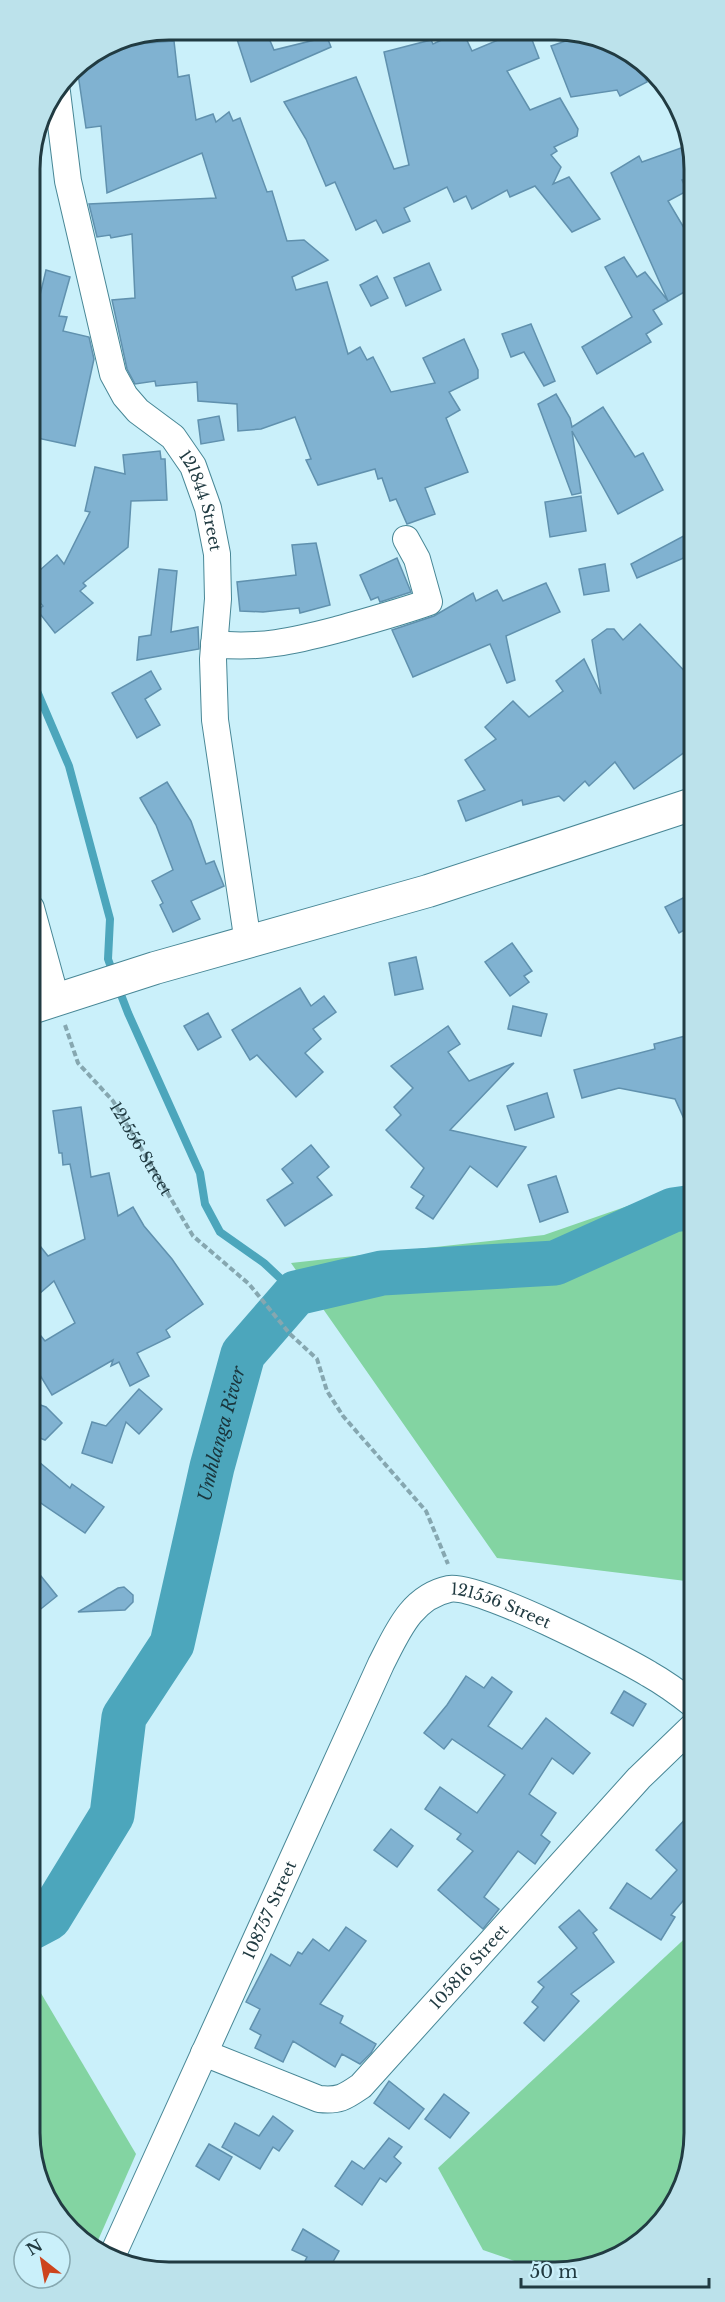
<svg xmlns="http://www.w3.org/2000/svg" width="725" height="2302" font-family="'Libre Baskerville',serif">
<rect width="100%" height="100%" fill="#caf0fa"/>
<g fill="#83d4a2">
<path d="M694,1183V1582L497,1558L291,1263L544,1235Z"/>
<path d="M694,1930L695,2141L661,2224L625,2254L583,2269H538L483,2250L438,2168Z"/>
<path d="M32,1978L136,2154L96,2245L71,2231L33,2160Z"/>
</g>
<g fill="none" stroke-linecap="round" stroke-linejoin="round">
<g stroke="#4ca6bc" stroke-width="8">
<path d="M31,677L69,766L110,919L108,959L113,973"/>
<path d="M118,987L128,1013L200,1173L205,1204L220,1232L264,1263L296,1293"/>
</g>
<path stroke="#4ca6bc" stroke-width="45" id="s1" d="M32,1927L49,1918L112,1815L124,1717L172,1644L212,1467L243,1354L296,1293L382,1273L555,1263L673,1210L694,1207"/>
</g>
<g fill="#80b2d1" stroke="#6091ae" stroke-width="1.5">
<path d="M234,30L262,31L268,36L274,50L327,37L331,47L251,82Z"/>
<path d="M459,32H463L472,51L517,32H529L539,58L507,71L530,110L560,98L578,129L577,136L554,147L557,151L551,155L561,167L553,184L569,177L600,219L572,232L535,186L510,197L507,190L472,209L466,196L454,202L447,187L404,208L410,221L383,233L376,220L356,230L335,182L326,186L306,139L284,102L356,77L394,169L409,165L384,52L431,40L433,44Z"/>
<path d="M586,34L637,61L647,82L620,96L617,90L571,97L551,46Z"/>
<path d="M134,37L135,44L174,41L178,77L189,75L196,120L213,114L216,122L229,112L233,121L240,118L267,192L272,191L287,241L304,240L328,260L292,277L296,290L327,282L348,354L360,347L367,360L373,357L391,392L435,383L423,358L464,339L478,370V378L449,392L460,410L446,418L468,472L425,488L435,514L407,524L396,499L390,501L382,478L378,479L375,469L318,485L306,460L311,459L295,417L261,429L238,431L237,404L198,401L197,382L156,386L155,381L135,384L127,369L112,300L135,298L132,234L111,238L110,235L97,237L89,204L216,198L202,153L107,193L101,126L86,128L77,67L116,40Z"/>
<path d="M692,144V177L682,180L687,191L668,201L693,243V250L685,255L693,267V287L653,310L662,324L646,334L651,342L597,374L582,347L632,317L605,267L624,257L637,277L645,272L668,301L611,173L639,156L642,162Z"/>
<path d="M429,263L441,290L406,306L394,278Z"/>
<path d="M46,270L70,277L59,316L67,317L63,331L89,337L94,359L75,446L37,438V429L31,427L30,337Z"/>
<path d="M377,276L388,298L371,306L360,285Z"/>
<path d="M531,324L555,381L544,386L524,352L511,357L502,334Z"/>
<path d="M556,394L570,418L572,427L603,407L635,457L643,453L663,490L618,514L572,431L581,493L572,495L538,404Z"/>
<path d="M219,416L224,440L201,444L198,420Z"/>
<path d="M160,451L161,459H165L167,500L131,501L128,547L83,583L86,586L80,591L93,603L55,633L37,610L43,606L31,592V578L57,555L64,564L90,512L85,511L95,467L125,474L123,455Z"/>
<path d="M581,496L586,531L550,537L545,502Z"/>
<path d="M693,531V554L637,578L631,564Z"/>
<path d="M316,543L330,605L300,613L299,608L263,612L240,611L237,582L296,575L292,545Z"/>
<path d="M397,558L411,592L380,602L378,597L371,600L360,575Z"/>
<path d="M605,564L609,591L584,595L579,569Z"/>
<path d="M159,569L177,571L171,632L198,627L199,649L137,660L139,637L151,635Z"/>
<path d="M546,583L560,612L506,636L515,680L507,683L490,644L413,677L392,630L434,616L473,593L476,601L497,590L503,601Z"/>
<path d="M640,624L693,680V746L634,789L615,762L589,786L585,781L564,801L559,796L523,805L522,800L466,821L458,801L485,790L465,760L496,739L485,727L513,701L529,717L563,691L556,681L584,659L601,694L592,640L607,629H614L623,640Z"/>
<path d="M151,671L161,689L145,699L160,725L137,738L112,693Z"/>
<path d="M167,782L191,821L206,864L214,861L224,886L191,901L200,919L173,932L160,905L163,903L152,881L173,870L156,825L140,798Z"/>
<path d="M693,893V925L679,933L665,907Z"/>
<path d="M512,943L532,971L524,976L529,982L510,996L485,962Z"/>
<path d="M416,957L423,989L395,995L389,963Z"/>
<path d="M300,988L311,1006L324,996L336,1012L313,1029L321,1039L305,1053L323,1072L296,1097L257,1055L250,1060L232,1030Z"/>
<path d="M513,1006L547,1014L541,1036L508,1029Z"/>
<path d="M208,1013L221,1037L198,1050L184,1026Z"/>
<path d="M448,1026L460,1044L448,1052L469,1081L514,1063L450,1130L526,1147L497,1187L470,1166L433,1219L416,1208L424,1196L411,1187L424,1168L386,1130L401,1115L394,1107L413,1088L391,1066Z"/>
<path d="M693,1034L694,1141L675,1099L619,1088L582,1098L574,1070L655,1049L654,1044Z"/>
<path d="M547,1093L554,1117L515,1130L507,1106Z"/>
<path d="M81,1107L91,1177L109,1173L118,1216L133,1207L144,1226L172,1259L203,1304L166,1330L170,1337L137,1353L149,1376L130,1386L119,1362L111,1366L113,1360L52,1395L32,1362V1325L45,1341L75,1323L54,1281L32,1300V1236L48,1256L85,1239L70,1164L63,1165L62,1153H59L53,1111Z"/>
<path d="M311,1145L329,1167L317,1177L332,1195L285,1226L267,1200L293,1183L282,1169Z"/>
<path d="M556,1176L568,1212L540,1222L528,1185Z"/>
<path d="M139,1389L162,1409L139,1434L126,1422L112,1463L82,1453L92,1422L106,1426Z"/>
<path d="M32,1402L46,1407L62,1423L45,1440L32,1435Z"/>
<path d="M32,1456L70,1488L72,1484L104,1507L85,1533L32,1497Z"/>
<path d="M32,1565L57,1596L32,1616Z"/>
<path d="M124,1587L133,1595V1602L125,1610L78,1612L118,1588Z"/>
<path d="M466,1676L484,1688L492,1677L512,1692L488,1726L522,1749L546,1718L590,1753L573,1774L552,1758L529,1794L556,1813L541,1835L550,1842L535,1864L518,1851L484,1897L499,1909L483,1929L438,1890L473,1851L457,1839L461,1834L425,1809L440,1787L477,1813L505,1775L452,1739L444,1749L424,1733L447,1705Z"/>
<path d="M624,1691L646,1704L633,1726L611,1713Z"/>
<path d="M694,1810V1888L671,1915L675,1917L661,1940L610,1908L627,1883L651,1899L677,1870L656,1850Z"/>
<path d="M391,1829L413,1846L397,1867L374,1850Z"/>
<path d="M579,1910L597,1930L593,1933L614,1962L571,1994L579,2001L544,2041L524,2023L538,2007L532,2002L544,1987L538,1982L577,1948L559,1927Z"/>
<path d="M346,1927L366,1941L320,2004L343,2016L340,2023L376,2044L371,2053L360,2064L342,2054L335,2067L293,2041L283,2062L255,2048L261,2035L250,2029L260,2009L246,2002L271,1954L290,1966L298,1952L302,1954L313,1939L329,1951Z"/>
<path d="M389,2081L424,2109L409,2129L374,2103Z"/>
<path d="M444,2094L469,2113L450,2138L425,2119Z"/>
<path d="M273,2116L293,2131L279,2151L273,2147L260,2169L222,2147L235,2123L259,2136Z"/>
<path d="M389,2138L402,2147L394,2157L401,2163L386,2182L380,2178L362,2205L335,2186L352,2161L364,2169Z"/>
<path d="M209,2144L232,2157L219,2180L196,2166Z"/>
<path d="M303,2229L339,2251L329,2269H320L305,2261L307,2257L292,2250Z"/>
</g>
<g fill="none" stroke-linecap="round" stroke-linejoin="round">
<g stroke="#488796" stroke-width="28">
<g id="minor">
<path id="s3" d="M57,92L68,181L113,374L125,396L138,411L173,437L193,466L208,508L217,554L218,599L213,659L215,720L248,943"/>
<path d="M214,644C259,649 294,641 336,630C368,621 398,613 429,602L417,559L406,539"/>
<path d="M31,908L56,999"/>
<path id="s4" d="M204,2053L319,2099C340,2101 345,2097 361,2086L639,1778L694,1725"/>
<path id="s5" d="M113,2254L381,1664C397,1633 411,1597 449,1589C477,1583 619,1656 649,1674C665,1683 680,1694 694,1705"/>
</g>
</g>
<g stroke="#488796" stroke-width="34">
<path id="tertiary" d="M31,1008L155,968L428,891L693,804"/>
</g>
<path stroke="#86a7b0" stroke-width="4" stroke-dasharray="6 3" stroke-linecap="butt" id="s2" d="M65,1025L78,1063L113,1101L193,1236L249,1284L290,1334L317,1359L327,1391L343,1416L426,1511L448,1564"/>
<use href="#minor" stroke="#fff" stroke-width="26"/>
<use href="#tertiary" stroke="#fff" stroke-width="32"/>
</g>
<g text-anchor="middle" stroke-width="5" stroke-linejoin="round" paint-order="stroke">
<g font-size="16" fill="#213b42" stroke="#caf0fa">
<text dy="6" stroke="none"><textPath href="#s3" startOffset="447">121844 Street</textPath></text>
<text dy="6" stroke="none"><textPath href="#s2" startOffset="147">121556 Street</textPath></text>
<text dy="6" stroke="none"><textPath href="#s5" startOffset="808">121556 Street</textPath></text>
<text dy="6" stroke="none"><textPath href="#s5" startOffset="378">108757 Street</textPath></text>
<text dy="6" stroke="none"><textPath href="#s4" startOffset="330">105816 Street</textPath></text>
</g>
<g font-size="18" font-style="italic" fill="#19353c" stroke="#caf0fa">
<text dy="6" stroke="none"><textPath href="#s1" startOffset="542">Umhlanga River</textPath></text>
</g>
</g>
<path d="M0 0H725V2302H0ZM169 40H555A129 129 0 0 1 684 169V2133A129 129 0 0 1 555 2262H169A129 129 0 0 1 40 2133V169A129 129 0 0 1 169 40Z" fill="#bce2eb" fill-rule="evenodd"/>
<path fill="none" stroke="#213b42" stroke-width="3" d="M169 40H555A129 129 0 0 1 684 169V2133A129 129 0 0 1 555 2262H169A129 129 0 0 1 40 2133V169A129 129 0 0 1 169 40Z"/>
<g transform="translate(42 2260) rotate(329)"><circle r="28" fill="#caf0fa" stroke="#86a8b0" stroke-width="1.5"/>
<path d="M0-4.5L10 22L0 15L-10 22Z" fill="#cd441d"/>
<text y="-9" font-size="16" font-weight="bold" text-anchor="middle" fill="#213b42">N</text>
</g>
<path d="M521 2278v9h188v-9" fill="none" stroke="#213b42" stroke-width="3"/>
<text x="530" y="2278" font-size="18" fill="#213b42" stroke="#caf0fa" stroke-width="4.5" paint-order="stroke">50 m</text>
</svg>
